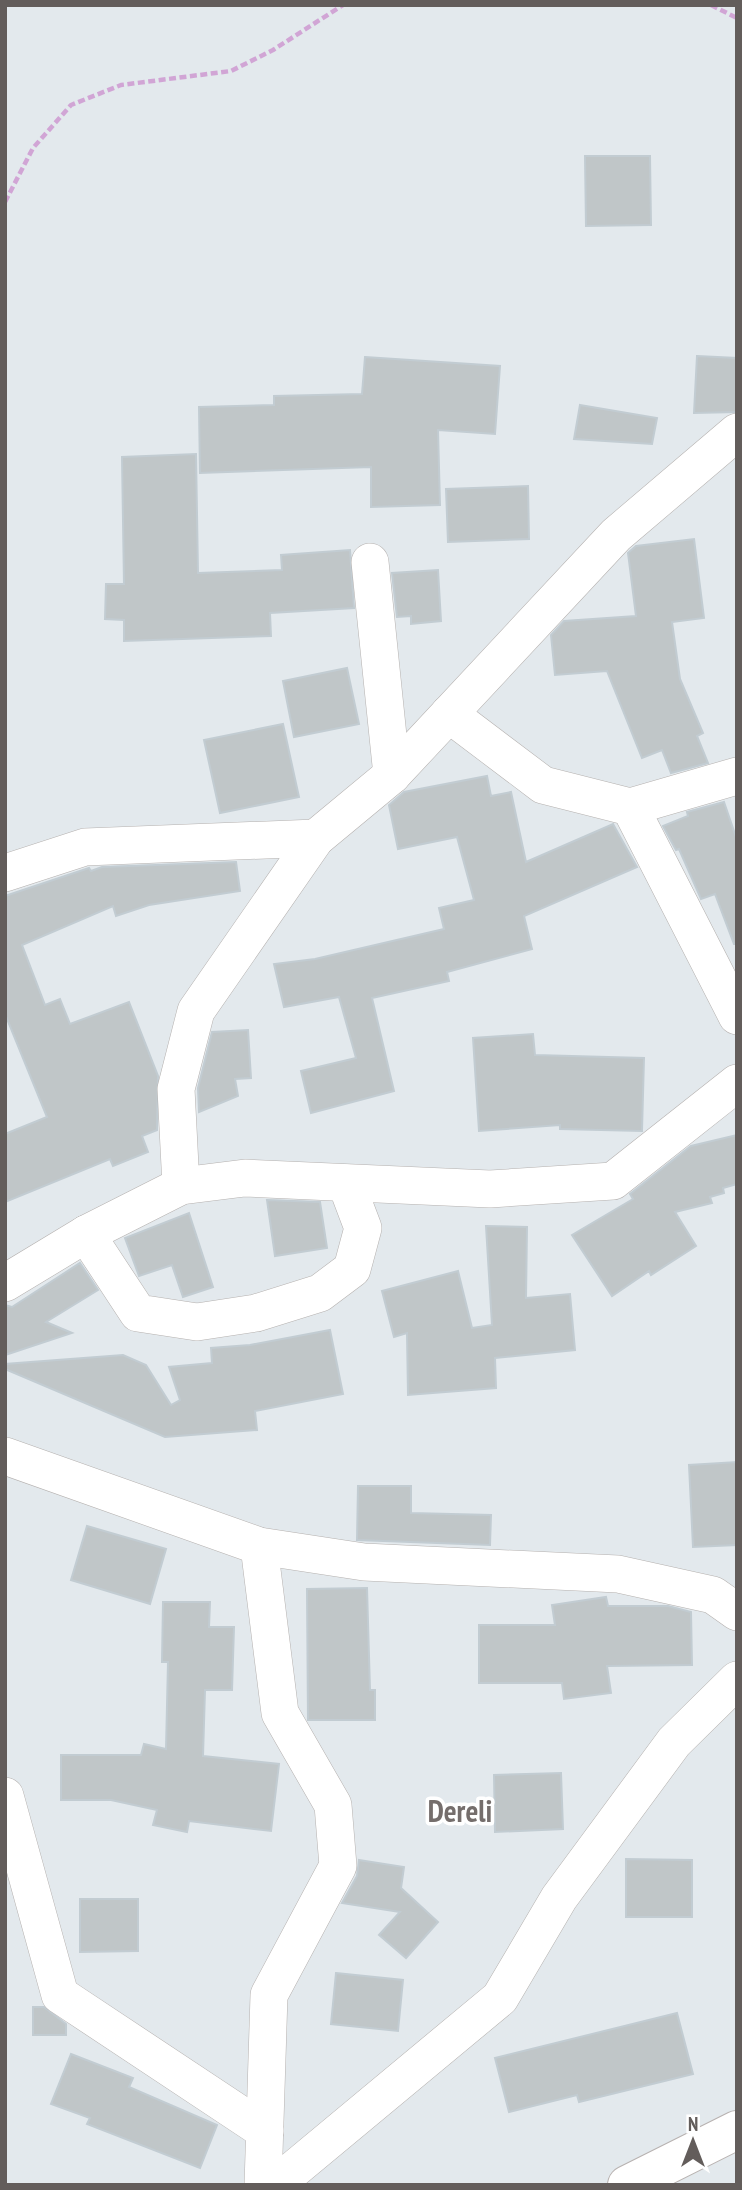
<svg xmlns="http://www.w3.org/2000/svg" width="742" height="2190" font-family="'PT Sans Narrow',sans-serif">
<rect width="100%" height="100%" fill="#e3e9ed"/>
<g fill="#c0c6c8" stroke="#c2ccd2" stroke-width="2">
<path d="M585,156H650L651,225L586,226Z"/>
<path d="M697,356L737,358V412L694,413Z"/>
<path d="M365,357L500,366L495,434L438,430L440,505L371,507V467L200,473L199,407L274,405V396L362,394Z"/>
<path d="M580,405L657,418L652,444L574,439Z"/>
<path d="M196,454L198,573L282,570L281,555L350,550L354,608L270,613L271,636L124,641V620L105,619L106,584H124L122,457Z"/>
<path d="M528,486L529,539L448,542L446,489Z"/>
<path d="M694,539L704,618L672,622L680,679L703,733L697,736L708,763L671,773L662,750L642,758L607,671L555,675L551,635L564,621L636,616L628,553L636,546Z"/>
<path d="M438,570L441,621L411,624V616L397,617L392,573Z"/>
<path d="M347,668L359,724L294,737L283,681Z"/>
<path d="M283,724L299,797L220,813L204,740Z"/>
<path d="M487,776L491,796L511,792L526,862L613,824L637,867L524,916L532,949L447,972L449,981L372,998L394,1091L311,1113L301,1071L356,1058L339,997L284,1007L274,964L315,959L444,929L439,908L474,900L457,837L398,849L389,805L404,792Z"/>
<path d="M724,802L737,840V944H734L715,894L701,899L679,849L676,850L663,826L688,816L687,812Z"/>
<path d="M236,862L240,891L149,905L116,916L113,906L22,945L45,1005L60,999L70,1024L129,1002L158,1076L157,1130L142,1136L148,1152L113,1166L110,1159L5,1202V1134L47,1117L5,1014V896L89,868L91,871L102,867Z"/>
<path d="M248,1030L251,1078L235,1079L238,1096L199,1112L198,1088L212,1032Z"/>
<path d="M533,1034L535,1055L644,1058L642,1131L560,1129V1125L479,1131L473,1038Z"/>
<path d="M737,1135V1184L723,1188L724,1193L710,1197L712,1203L675,1212L696,1246L651,1275L649,1271L612,1296L572,1235L633,1199L630,1194L691,1146Z"/>
<path d="M267,1200L320,1202L327,1248L275,1256Z"/>
<path d="M189,1213L213,1287L183,1297L172,1265L139,1276L125,1238Z"/>
<path d="M486,1226L527,1227L526,1298L570,1294L575,1350L495,1358L496,1388L408,1395L407,1333L394,1337L382,1291L458,1271L472,1328L492,1325Z"/>
<path d="M80,1263L98,1290L46,1322L72,1333L5,1355V1305L12,1307Z"/>
<path d="M330,1330L343,1394L255,1411L257,1430L165,1437L5,1369V1364L123,1355L146,1365L171,1405L180,1400L169,1367L212,1363L211,1348L250,1345Z"/>
<path d="M737,1462V1545L693,1547L689,1465Z"/>
<path d="M358,1486H411V1513L491,1515L490,1545L357,1540Z"/>
<path d="M87,1526L166,1549L150,1604L71,1580Z"/>
<path d="M367,1588L370,1690H375V1720H308L307,1589Z"/>
<path d="M606,1597L608,1606H668L691,1612L692,1665L607,1666L611,1693L564,1699L562,1683H479V1625H555L552,1605Z"/>
<path d="M163,1602H210L209,1627H234L232,1690H205L203,1756L279,1764L271,1831L189,1821L187,1832L153,1825L157,1810L111,1800H61V1755H141L144,1744L166,1749L168,1662H162Z"/>
<path d="M561,1773L563,1829L495,1832L494,1775Z"/>
<path d="M626,1859L692,1860V1917H626Z"/>
<path d="M359,1860L404,1867L401,1888L438,1922L406,1958L379,1935L400,1912L342,1903L357,1876Z"/>
<path d="M80,1899H138V1951L80,1952Z"/>
<path d="M336,1973L403,1980L398,2031L331,2024Z"/>
<path d="M33,2007H44L66,2024V2035H33Z"/>
<path d="M677,2013L693,2074L579,2102L577,2095L509,2112L495,2058Z"/>
<path d="M71,2054L133,2078L129,2087L217,2125L200,2168L87,2124L90,2118L51,2104Z"/>
</g>
<g fill="none" stroke-linecap="round" stroke-linejoin="round">
<g stroke="#b5b1af" stroke-width="38">
<g id="street">
<path d="M370,562L392,775"/>
<path d="M449,714L543,785L630,807L737,776"/>
<path d="M630,807L737,1016"/>
<path d="M5,873L85,847L316,838"/>
<path d="M181,1186L176,1089L196,1011L316,838L392,775L616,535L737,432"/>
<path d="M86,1234L138,1313L197,1322L256,1313L320,1293L352,1269L363,1228L346,1183"/>
<path d="M5,1283L86,1234L181,1186L245,1178L490,1189L613,1181L737,1083"/>
<path d="M5,1456L259,1546L364,1562L618,1574L713,1595L737,1612"/>
<path d="M259,1546L280,1713L333,1805L338,1866L269,1995L263,2185"/>
<path d="M5,1796L60,1995L265,2131"/>
<path d="M275,2185L500,1998L559,1898L674,1742L737,1680"/>
</g>
</g>
<g stroke="#b8b2b0" stroke-width="40">
<path id="secondary" d="M627,2185L737,2130"/>
</g>
<g stroke="#d1a5d5" stroke-width="4.5" stroke-dasharray="7 3.5" stroke-linecap="butt">
<path d="M711,5L737,18"/>
<path d="M5,202L33,148L71,105L121,85L231,71L273,50L343,5"/>
</g>
<use href="#street" stroke="#fff" stroke-width="37"/>
<use href="#secondary" stroke="#fff" stroke-width="38"/>
</g>
<g text-anchor="middle" stroke-width="7" stroke-linejoin="round" paint-order="stroke">
<g font-size="30" font-weight="bold" fill="#756e6c" stroke="#fff">
<text x="460" y="1822">Dereli</text>
</g>
</g>
<rect width="742" height="2190" fill="none" stroke="#635d5b" stroke-width="14"/>
<g transform="translate(693 2141)" stroke="#ffffff" stroke-width="5" paint-order="stroke">
<path d="M0-5L12 26L0 18L-12 26Z" fill="#635d5b"/>
<text y="-10" font-size="19" font-weight="bold" text-anchor="middle" fill="#635d5b">N</text>
</g>
</svg>
